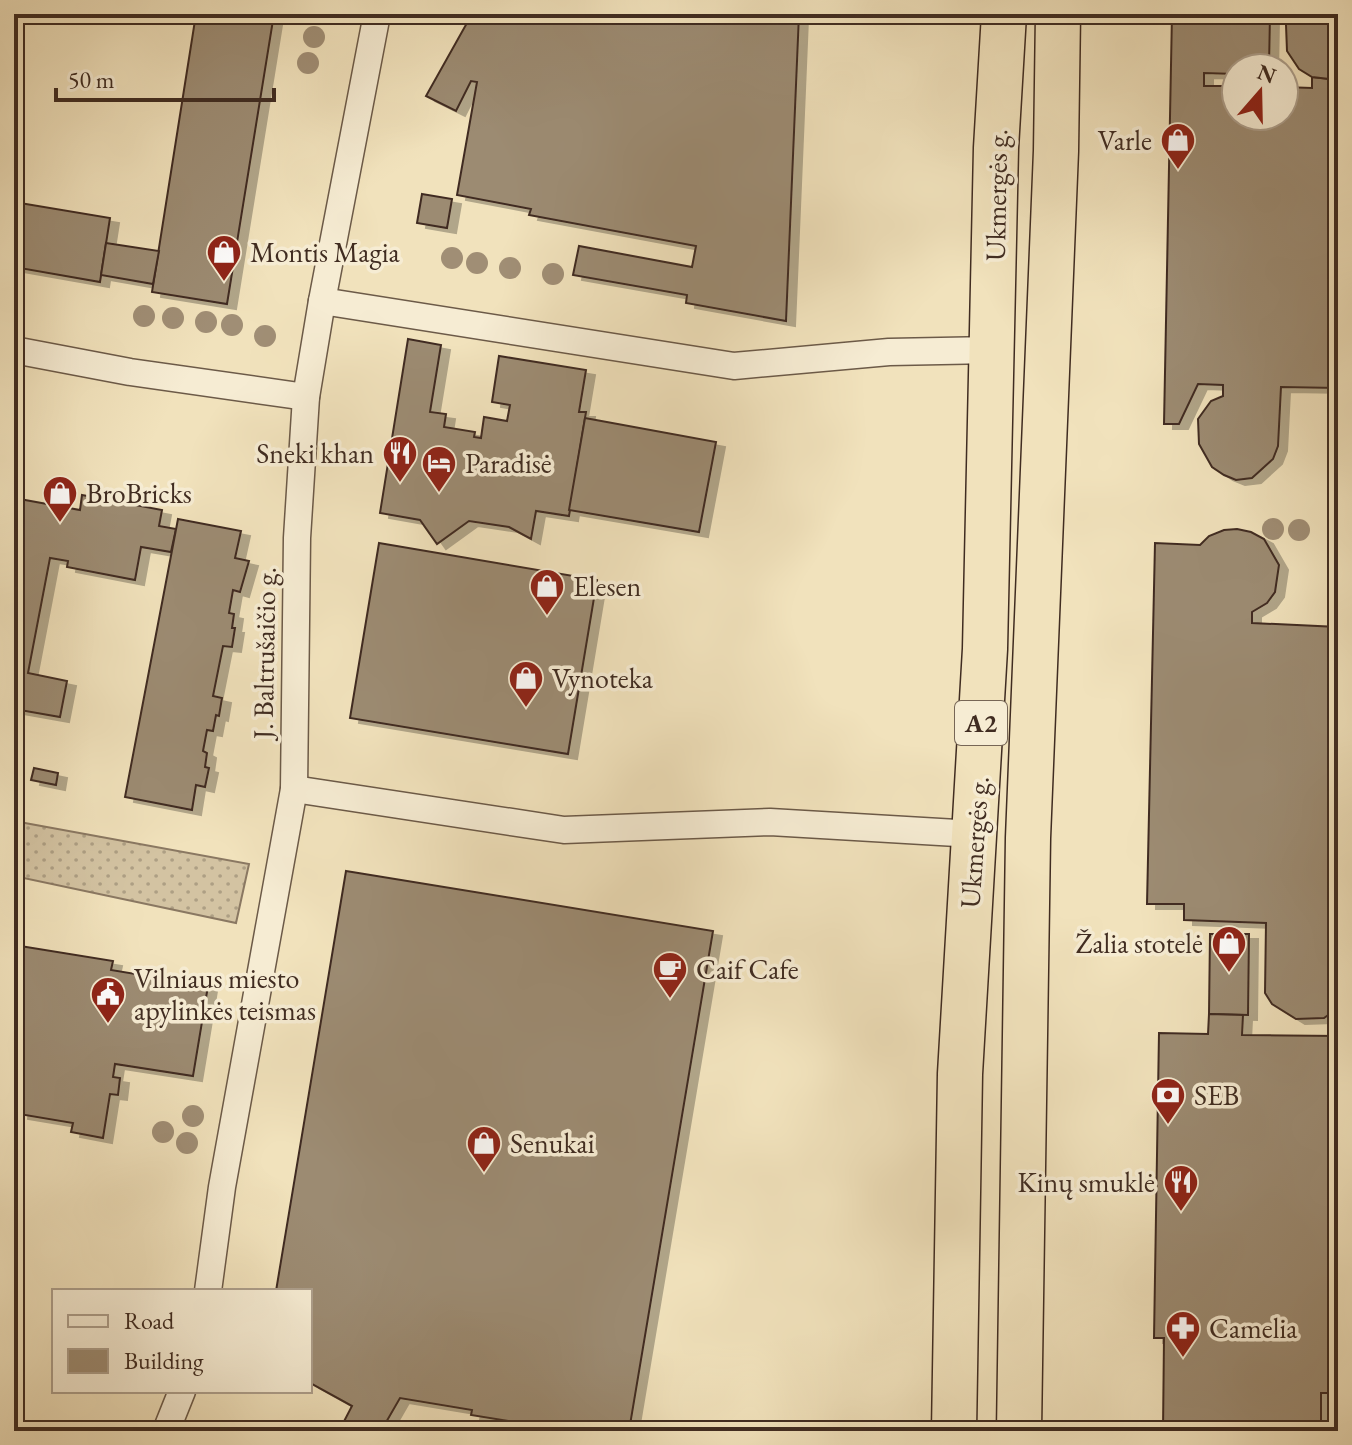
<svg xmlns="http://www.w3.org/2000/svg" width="1352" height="1445" font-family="'EB Garamond',serif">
<defs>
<pattern id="grass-dots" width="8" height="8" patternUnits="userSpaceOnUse" patternTransform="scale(2)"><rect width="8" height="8" fill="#d3c3a2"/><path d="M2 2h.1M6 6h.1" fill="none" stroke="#ad9f84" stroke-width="1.8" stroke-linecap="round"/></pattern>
<filter id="shadow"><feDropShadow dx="9" dy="5" stdDeviation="0" flood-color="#0004"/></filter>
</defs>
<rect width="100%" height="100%" fill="#f1e2bc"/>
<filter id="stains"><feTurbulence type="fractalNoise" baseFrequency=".0025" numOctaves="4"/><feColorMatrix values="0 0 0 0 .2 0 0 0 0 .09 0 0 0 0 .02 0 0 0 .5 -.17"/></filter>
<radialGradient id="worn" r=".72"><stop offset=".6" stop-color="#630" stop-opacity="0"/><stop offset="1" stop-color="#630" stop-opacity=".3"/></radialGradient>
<path fill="url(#grass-dots)" stroke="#8a7862" stroke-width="2" d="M14,821L249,864L236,923L14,876Z"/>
<g fill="#9c8b72" stroke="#402c21" stroke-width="2" filter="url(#shadow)">
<path d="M196,14H274L227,304L152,292Z"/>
<path d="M472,14H799L786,321L686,303L687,295L573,275L579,246L692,267L696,246L529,215L531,209L457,195L477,82L471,81L456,111L426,96Z"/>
<path d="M1172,14H1270L1269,68H1236V74L1204,73V86H1236V116H1284V87L1312,88V77L1338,80V388L1281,387L1278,446L1273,459L1252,478L1236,480L1224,475L1212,467L1199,444L1198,419L1211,401L1223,396V385L1198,384L1179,424H1164Z"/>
<path d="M1293,14H1338V80L1312,77L1299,69L1287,51L1286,25Z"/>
<path d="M422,194L452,199L447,228L417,223Z"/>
<path d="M14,202L110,218L100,282L14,267Z"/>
<path d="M106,243L159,251L153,284L101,275Z"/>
<path d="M408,339L441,345L430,412L446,414L444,427L475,432L474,437L481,438L484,417L507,421L510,405L492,402L499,356L586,370L579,412H586L569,516L536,511L531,539L509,527L469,521L437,544L420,520L380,513Z"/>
<path d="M585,418L716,442L699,532L569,510Z"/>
<path d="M82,495L162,510L159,526L176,529L171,552L141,547L135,580L67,567L68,561L50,558L28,673L67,681L60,717L14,709V498L80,510Z"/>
<path d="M178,519L241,531L235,558L249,561L240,592L233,590L229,613L234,614L232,628H235L232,647L223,646L213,696L222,698L219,716L216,715L213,731L207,730L203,751L207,753L205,767L209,768L205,787L196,785L192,810L125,797Z"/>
<path d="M1237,529L1251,532L1264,539L1279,565L1275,592L1267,603L1252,612V623L1338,627V1008L1324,1018L1296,1019L1272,1004L1265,993L1266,923L1184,920V904H1147L1155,543L1200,545L1209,536L1224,530Z"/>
<path d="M379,543L597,580L568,754L350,718Z"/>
<path d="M34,768L58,773L56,785L31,780Z"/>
<path d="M346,871L713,931L629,1431H571L471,1415L472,1410L400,1398L381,1431H339L352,1406L310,1383V1291H276Z"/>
<path d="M1210,934H1249L1248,1015L1209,1014Z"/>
<path d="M14,945L113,961L111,970L208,986L193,1076L115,1064L113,1077L120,1078L118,1095L110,1094L103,1138L71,1132L73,1123L19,1114L20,1105L14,1104Z"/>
<path d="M1209,1014L1243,1015L1242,1035L1338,1036L1337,1393H1321V1431H1163L1164,1338H1154L1159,1033L1208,1034Z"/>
</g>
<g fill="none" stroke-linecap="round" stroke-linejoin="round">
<g stroke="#6c5a48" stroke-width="29">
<g id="street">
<path d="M322,301L734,366L889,352L993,350"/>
<path d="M14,350L130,372L306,397"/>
<path d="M294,789L564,830L770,822L974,834"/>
<path d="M208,1291L222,1187L294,789L297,538L306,397L322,301L377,14"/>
<path d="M166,1431L182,1391"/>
</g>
</g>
<g stroke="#402c21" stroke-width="47">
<g id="highway">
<path d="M954,1431L960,1074L985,649L996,148L1004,14"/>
<path d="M1019,1431L1028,838L1056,151L1058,14"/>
</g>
</g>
<use href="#street" stroke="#f6ecd3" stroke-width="26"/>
<use href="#highway" stroke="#f1e2bc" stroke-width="44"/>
</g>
<g fill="#a08e75">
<circle cx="314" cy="37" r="11"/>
<circle cx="308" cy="63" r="11"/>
<circle cx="452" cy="258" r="11"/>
<circle cx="477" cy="263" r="11"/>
<circle cx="510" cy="268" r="11"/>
<circle cx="553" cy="274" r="11"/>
<circle cx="144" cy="316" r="11"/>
<circle cx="173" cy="318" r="11"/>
<circle cx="206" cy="322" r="11"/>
<circle cx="232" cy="325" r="11"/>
<circle cx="265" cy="336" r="11"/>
<circle cx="1273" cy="529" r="11"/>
<circle cx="1299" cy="530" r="11"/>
<circle cx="193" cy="1116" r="11"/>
<circle cx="163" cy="1132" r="11"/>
<circle cx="187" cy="1143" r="11"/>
</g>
<defs>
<g id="shop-pin" transform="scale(1.8)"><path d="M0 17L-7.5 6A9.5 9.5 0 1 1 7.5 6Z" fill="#8f2418" stroke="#f6ecd3"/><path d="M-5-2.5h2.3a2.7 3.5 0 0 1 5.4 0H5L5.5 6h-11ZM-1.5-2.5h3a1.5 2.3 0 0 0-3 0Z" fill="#fff"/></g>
<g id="restaurant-pin" transform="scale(1.8)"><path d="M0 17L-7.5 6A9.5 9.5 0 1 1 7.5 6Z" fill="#8f2418" stroke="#f6ecd3"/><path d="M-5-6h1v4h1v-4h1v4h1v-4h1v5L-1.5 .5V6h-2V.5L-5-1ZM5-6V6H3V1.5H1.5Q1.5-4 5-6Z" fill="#fff"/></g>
<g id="hotel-pin" transform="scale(1.8)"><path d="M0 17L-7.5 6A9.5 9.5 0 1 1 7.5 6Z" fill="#8f2418" stroke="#f6ecd3"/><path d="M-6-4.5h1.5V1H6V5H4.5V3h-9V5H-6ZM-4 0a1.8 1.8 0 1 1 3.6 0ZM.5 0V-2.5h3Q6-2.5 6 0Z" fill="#fff"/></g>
<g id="cafe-pin" transform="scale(1.8)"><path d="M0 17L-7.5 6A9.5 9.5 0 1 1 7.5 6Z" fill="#8f2418" stroke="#f6ecd3"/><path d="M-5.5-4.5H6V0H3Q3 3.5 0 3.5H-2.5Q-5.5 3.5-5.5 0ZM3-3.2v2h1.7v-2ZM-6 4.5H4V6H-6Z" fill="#fff"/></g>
<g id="civic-pin" transform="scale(1.8)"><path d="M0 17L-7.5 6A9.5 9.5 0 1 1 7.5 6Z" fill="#8f2418" stroke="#f6ecd3"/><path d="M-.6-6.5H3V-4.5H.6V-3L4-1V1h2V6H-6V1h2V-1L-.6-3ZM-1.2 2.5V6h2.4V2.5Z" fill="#fff"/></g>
<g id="bank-pin" transform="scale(1.8)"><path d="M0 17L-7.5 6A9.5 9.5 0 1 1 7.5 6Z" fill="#8f2418" stroke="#f6ecd3"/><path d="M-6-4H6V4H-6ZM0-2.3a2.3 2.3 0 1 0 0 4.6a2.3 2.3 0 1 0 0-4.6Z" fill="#fff"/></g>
<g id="pharmacy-pin" transform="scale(1.8)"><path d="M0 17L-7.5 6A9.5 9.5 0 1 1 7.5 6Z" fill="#8f2418" stroke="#f6ecd3"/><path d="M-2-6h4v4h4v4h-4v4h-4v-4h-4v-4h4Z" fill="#fff"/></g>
</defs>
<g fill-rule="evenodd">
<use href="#shop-pin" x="1178" y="140"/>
<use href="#shop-pin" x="224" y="252"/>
<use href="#restaurant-pin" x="400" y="453"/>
<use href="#hotel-pin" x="439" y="463"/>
<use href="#shop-pin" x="60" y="493"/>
<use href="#shop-pin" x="547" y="586"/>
<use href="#shop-pin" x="526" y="678"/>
<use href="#shop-pin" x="1229" y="943"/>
<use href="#cafe-pin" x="670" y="969"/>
<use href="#civic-pin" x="108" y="994"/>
<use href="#bank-pin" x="1168" y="1095"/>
<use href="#shop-pin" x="484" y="1143"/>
<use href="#restaurant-pin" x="1181" y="1182"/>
<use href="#pharmacy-pin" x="1183" y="1328"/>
</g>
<g text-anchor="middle" stroke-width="7" stroke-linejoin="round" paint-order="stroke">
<rect fill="#f6ecd3" stroke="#776656" stroke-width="2" x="955" y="701" width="52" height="44" rx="6"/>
<g font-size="26" font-weight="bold" fill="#402c21">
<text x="981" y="732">A2</text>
</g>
<g font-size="28" fill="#402c21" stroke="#f6ecd3" text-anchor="start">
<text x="1152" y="150" text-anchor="end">Varle</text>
<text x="250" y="262">Montis Magia</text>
<text x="374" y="463" text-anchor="end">Sneki khan</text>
<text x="465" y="473">Paradisė</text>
<text x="86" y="503">BroBricks</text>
<text x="573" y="596">Elesen</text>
<text x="552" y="688">Vynoteka</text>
<text x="1203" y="953" text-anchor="end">Žalia stotelė</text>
<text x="696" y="979">Caif Cafe</text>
<text x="134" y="988">Vilniaus miesto<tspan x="134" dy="32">apylinkės teismas</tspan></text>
<text x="1194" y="1105">SEB</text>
<text x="510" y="1153">Senukai</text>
<text x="1155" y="1192" text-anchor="end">Kinų smuklė</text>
<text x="1209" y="1338">Camelia</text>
</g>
<g font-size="28" fill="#402c21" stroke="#f6ecd3">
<text transform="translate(996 195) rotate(-89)" y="10">Ukmergės g.</text>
<text transform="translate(264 653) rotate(-89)" y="10">J. Baltrušaičio g.</text>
<text transform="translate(974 842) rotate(-86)" y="10">Ukmergės g.</text>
</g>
</g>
<rect width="1352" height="1445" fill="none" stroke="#f1e2bc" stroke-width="48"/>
<rect x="16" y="16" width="1320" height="1413" fill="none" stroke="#402c21" stroke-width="4"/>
<rect x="24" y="24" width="1304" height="1397" fill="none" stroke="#402c21" stroke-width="2"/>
<rect x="52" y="1289" width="260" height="104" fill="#f6ecd3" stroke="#ad9f8c" stroke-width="2"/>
<rect x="68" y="1315" width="40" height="12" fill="#f6ecd3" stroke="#ad9f8c" stroke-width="2"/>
<text x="124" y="1329" font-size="24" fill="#402c21">Road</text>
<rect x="68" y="1349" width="40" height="24" fill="#9c8b72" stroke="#ad9f8c" stroke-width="2"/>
<text x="124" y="1369" font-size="24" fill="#402c21">Building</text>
<g transform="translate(1260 92) rotate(20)"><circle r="38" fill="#f6ecd3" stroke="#ad9f8c" stroke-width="2"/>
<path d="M0-6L14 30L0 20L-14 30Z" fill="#8f2418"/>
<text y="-12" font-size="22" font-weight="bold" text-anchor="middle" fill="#402c21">N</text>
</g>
<path d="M56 88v12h218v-12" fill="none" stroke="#402c21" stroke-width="4"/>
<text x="68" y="88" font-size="24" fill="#402c21" stroke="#f6ecd3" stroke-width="6" paint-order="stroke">50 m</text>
<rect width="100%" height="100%" filter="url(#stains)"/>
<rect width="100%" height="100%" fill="url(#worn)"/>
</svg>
